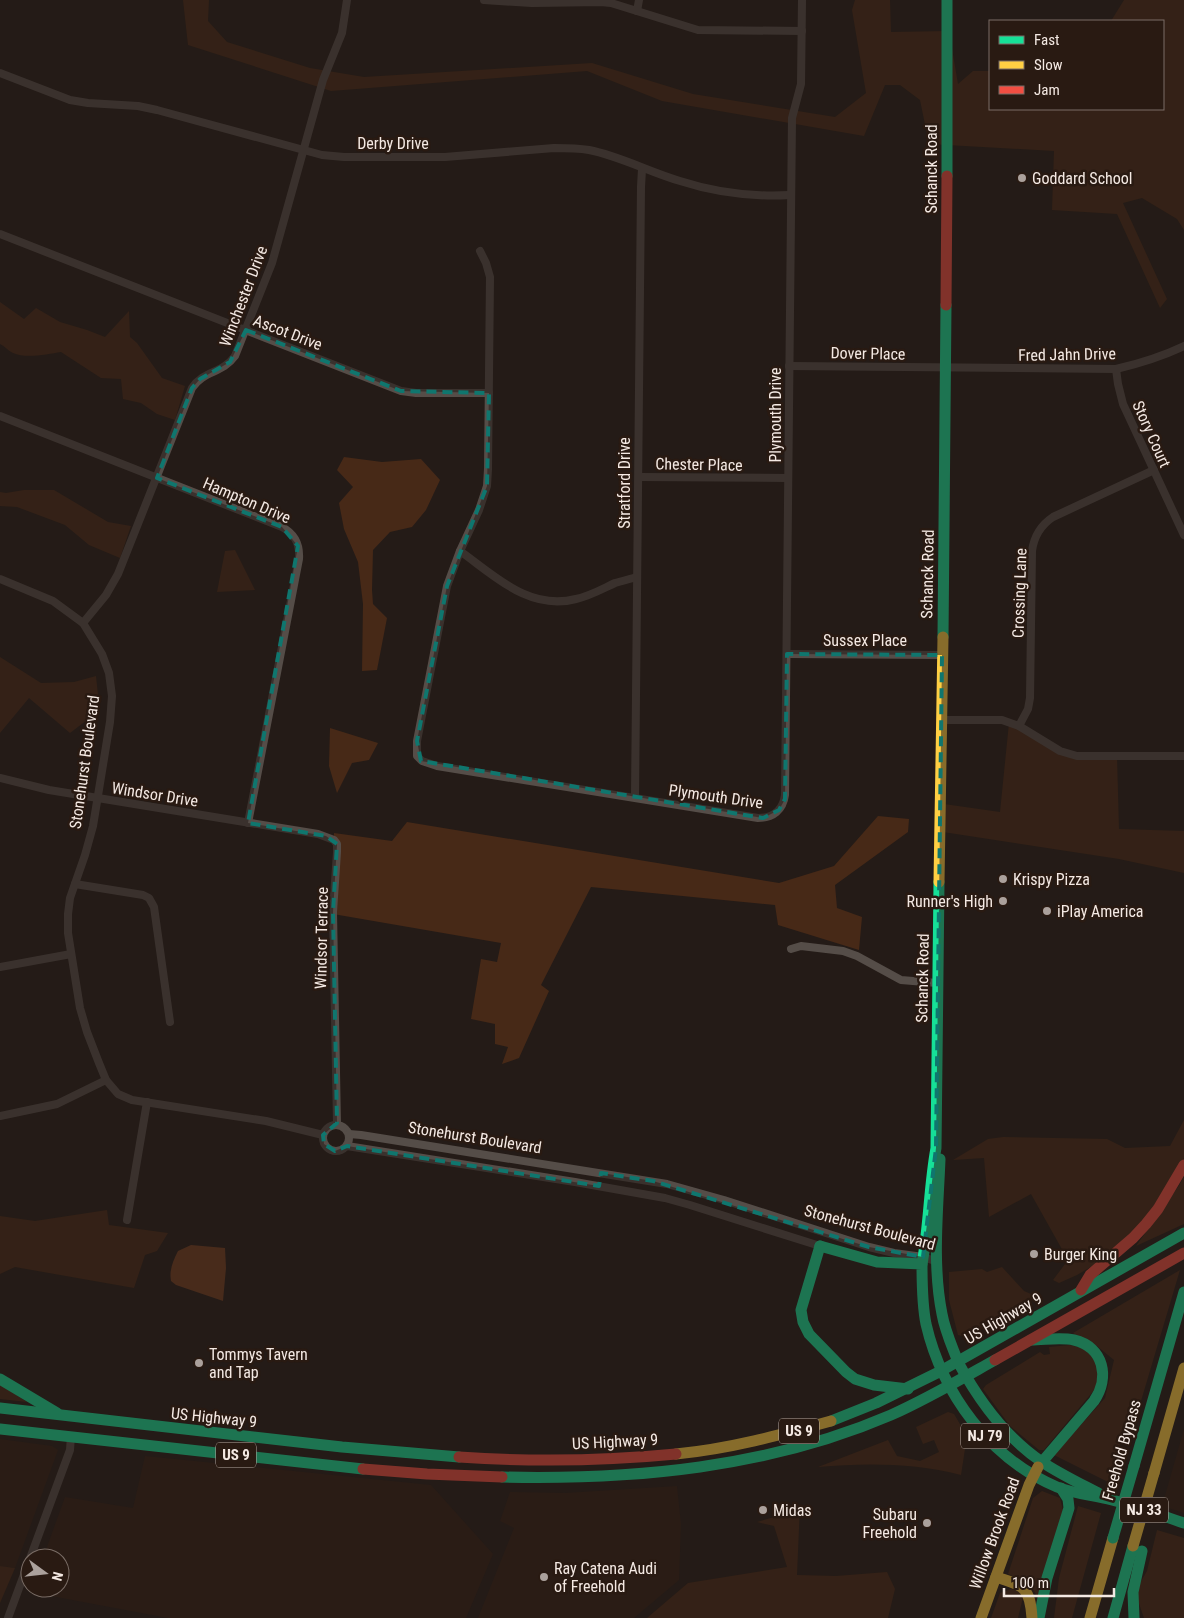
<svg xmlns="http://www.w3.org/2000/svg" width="1184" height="1618" font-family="'Roboto Condensed',sans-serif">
<rect width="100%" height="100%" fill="#241b17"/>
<g fill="#311e13">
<path d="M1184,1429V1513L1162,1506Z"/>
<path d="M0,1439L52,1446L58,1450L15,1568L0,1566Z"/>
<path d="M145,1456L431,1485L493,1554L466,1618H168L30,1592L32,1588H60V1558H43L65,1497L133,1508Z"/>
<path d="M677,1486L681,1524L679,1580L634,1618H478L514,1528L500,1521L510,1492L565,1493Z"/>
</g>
<g fill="#472917">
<path d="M183,0H209L208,21L227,42L310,68L364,77L592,63L693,94L835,117L866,93L852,10L855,0H890L891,32L949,31L958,84L973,71H990V109H1163V21H1111L1124,0H1184V230L1177,219L1142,198L1123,203L1167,299L1160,308L1117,214L1052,210L1054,151L929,144L920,100L900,85H885L864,136L662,101L587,71L331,91L188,45Z"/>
<path d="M0,302L24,319L36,308L60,322L87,330L105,337L129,311L130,337L137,343L162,378L185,386L175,420L157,414L141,403L123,399L121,379L101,378L61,352C48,354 26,359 13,353C8,351 5,346 0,344Z"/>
<path d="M344,457L382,462L421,459L440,480L426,510L412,527L390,532L373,550L372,590L373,604L387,618L377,670L362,671L363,604L358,562L344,529L339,503L353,487L337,470Z"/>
<path d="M24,490H54L108,522L131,526L120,558L89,545L65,525L17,507L0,506V492L6,493Z"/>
<path d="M235,550L255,590L217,592L225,551Z"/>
<path d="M0,657L41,683L74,682L96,676L99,704L91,717L70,733L29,698L0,733Z"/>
<path d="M1009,723L1066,753L1117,756L1119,829L1184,831V873L1119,859L943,832L944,804L1000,812Z"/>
<path d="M330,728L378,743L369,760L352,763L337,793L329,766Z"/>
<path d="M878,816L909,819L908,832L835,885L837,908L862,917L859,950L778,925L775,905L591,887L541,985L549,991L519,1058L502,1064L508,1047L495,1044V1024L471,1019L481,959L497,962L501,943L333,914L334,833L392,841L407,822L779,883L834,866Z"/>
<path d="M1184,1120V1158L1145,1221L1106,1258L1077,1275L1059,1283L1053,1280L1068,1260L1031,1194L989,1217L984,1158L953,1160L988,1139L1003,1137L1107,1139L1125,1148L1170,1146Z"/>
<path d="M1184,1177V1224L1136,1246L1178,1187Z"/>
<path d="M107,1210L109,1225L168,1233L157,1251L145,1255L134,1288L15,1267L0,1274V1216L35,1221Z"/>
<path d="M1002,1267L1024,1291L1038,1297L966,1337L958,1335L949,1300V1272L982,1269L987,1272Z"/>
<path d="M1180,1270L1141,1401L1122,1436L1112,1484L1054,1455L1105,1398L1114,1360L1097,1346L1073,1333Z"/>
<path d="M1070,1345L1086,1349L1098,1362L1100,1383L1044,1450H1039L1010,1426L983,1389L986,1385L1040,1352L1044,1355L1050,1354L1049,1347Z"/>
<path d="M0,1384L27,1402L0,1399Z"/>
<path d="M948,1412L954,1414L967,1436L961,1475C914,1463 866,1463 818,1467L888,1440L897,1456L920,1461L939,1452L934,1440L923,1444L916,1427Z"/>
<path d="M1042,1491L1060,1498L1063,1510L1038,1598L1030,1584L1008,1574L1033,1498Z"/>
<path d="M800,1505L797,1575L836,1576L887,1572L895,1589L888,1618H647L688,1583L787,1567L774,1526L757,1522L781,1515Z"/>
<path d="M1078,1506L1101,1513L1072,1618H1054L1059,1578Z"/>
<path d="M1157,1530L1184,1538V1618H1144L1137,1598L1140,1583L1147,1571Z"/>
<path d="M0,1566L15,1568L0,1603Z"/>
<path d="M1011,1589L1024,1593L1018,1618H991L1000,1593Z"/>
</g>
<path fill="#733f21" d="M191,1245L225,1248L226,1268L223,1301L176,1285L171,1281C169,1270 173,1261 178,1251Z"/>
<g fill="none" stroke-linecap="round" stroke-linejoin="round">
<g stroke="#554d48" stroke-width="8">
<path d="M484,0L532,3L601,2L611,3L698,30L802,31"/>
<path d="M637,11L639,0"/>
<path d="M0,73L70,100L88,103L138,106L157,110L322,155L344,157H445L554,148C566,148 577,148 589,150C620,156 649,172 680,181C714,192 754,197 790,195"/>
<path d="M0,234L401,391L416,393H489"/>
<path d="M480,251L486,263L490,277L488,469L487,486L479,510L460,551L447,586L417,741V756L422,761L437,766L758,818C773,818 783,810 785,795L792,118L801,84L802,0"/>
<path d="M789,366L1116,369C1141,363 1161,357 1184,346"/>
<path d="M1116,369L1118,384L1123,404L1184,535"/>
<path d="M0,416L282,527C295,534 300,544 299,559L248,823"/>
<path d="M639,477L788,478"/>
<path d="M460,551C495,576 529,611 576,599C590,596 602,589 615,583C622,581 630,579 637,577"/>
<path d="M0,579L53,601L83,623L102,654L109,673L112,696L110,722L93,826L85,855L70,898L68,914V933L80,1008L87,1032L99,1063L106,1080L118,1094L132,1100L266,1121L323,1135"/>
<path d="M83,623L106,595L118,574L192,388C204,370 222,374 235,356L272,263L323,80L342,33L347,0"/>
<path d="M787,654L942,655"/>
<path d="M942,720H1002L1019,726L1060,751L1077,756H1184"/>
<path d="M1019,726L1028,709L1030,698L1032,551C1034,536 1041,525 1053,517L1154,470"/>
<path d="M0,778L49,790L318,834L334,840L337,844V852L333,912L337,1124"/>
<path d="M635,797L641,187L642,169"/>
<path d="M75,884L143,895L149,898L154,907L170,1022"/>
<path d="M791,949L801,946L843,951L857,956L901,980L937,983"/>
<path d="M0,967L71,954"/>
<path d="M0,1116L57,1104L106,1080"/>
<circle cx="336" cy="1138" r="13"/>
<path d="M349,1134L361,1135L667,1184L724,1200L869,1247L894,1253L923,1257L938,1262"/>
<path d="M347,1146L575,1182L665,1198L690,1205L820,1246"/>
<path d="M127,1220L147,1102"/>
<path d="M8,1618L70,1450L71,1436"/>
</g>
<g stroke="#16e098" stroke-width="11">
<path d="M947,176V0"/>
<path d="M943,637L946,305"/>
<path d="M940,1159C938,1210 932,1264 942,1314C945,1331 952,1346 958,1362"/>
<path d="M820,1246L877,1262L922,1264C922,1284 922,1304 926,1324C942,1393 990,1459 1057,1487C1074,1494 1093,1495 1112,1500C1136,1506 1160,1515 1184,1523"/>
<path d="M820,1246L801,1310L803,1322L809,1334L846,1372L855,1379L874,1385L908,1389"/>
<path d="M922,1264C929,1226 929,1186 936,1148L939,882"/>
<path d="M1031,1340C1045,1340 1060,1337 1074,1340C1104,1347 1110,1378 1094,1401L1042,1462"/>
<path d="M958,1362C979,1401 1005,1437 1042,1462C1060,1474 1081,1484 1100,1494"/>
<path d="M0,1379L57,1413"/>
<path d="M0,1408L342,1447L459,1457"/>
<path d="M831,1421L876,1403L939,1372L1184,1233"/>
<path d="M0,1429L363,1469"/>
<path d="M1134,1466L1184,1292"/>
<path d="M502,1477C634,1480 768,1468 891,1415C927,1399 961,1379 995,1360"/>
<path d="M1039,1618L1047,1578L1069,1508L1068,1499L1061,1488"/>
<path d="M1113,1618L1133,1546"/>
<path d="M1134,1618L1133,1592L1142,1551"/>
</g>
<g stroke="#ffcf43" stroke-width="11">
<path d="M939,882L943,637"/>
<path d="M676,1454C729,1449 780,1435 831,1421"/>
<path d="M1154,1473L1184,1368"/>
<path d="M996,1577C1024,1586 1030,1587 1032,1618"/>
<path d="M981,1618L1029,1485L1038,1467"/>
<path d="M1090,1618L1113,1538"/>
</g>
<g stroke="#f24e42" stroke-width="11">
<path d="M946,305L947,176"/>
<path d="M1081,1290L1090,1275L1133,1238L1146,1224L1158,1209L1184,1165"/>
<path d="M995,1360L1184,1253"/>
<path d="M459,1457C532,1462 604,1461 676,1454"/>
<path d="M363,1469L427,1474L502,1477"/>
</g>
<path stroke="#16e098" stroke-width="11" d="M1113,1538L1134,1466"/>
<path stroke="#ffcf43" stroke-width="11" d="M1133,1546L1154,1473"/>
</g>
<path d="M0 0H1184V1618H0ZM246,330L401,391L489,393L487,486L447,586L417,741L421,761L763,818L779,810L785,799L787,654L942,655L936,1148L923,1257L869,1247L653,1181L601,1173L599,1186L347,1146L335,1151L324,1144L323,1135L337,1123L333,912L337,844L326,836L248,823L298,546L282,527L157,478L192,388L200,379L230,362Z" fill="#241b17" fill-opacity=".55" fill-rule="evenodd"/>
<path fill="none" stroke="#0f766e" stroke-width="4" stroke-dasharray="10 6" stroke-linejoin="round" d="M246,330L401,391L489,393L487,486L447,586L417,741L421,761L763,818L779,810L785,799L787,654L942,655L936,1148L923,1257L869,1247L653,1181L601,1173L599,1186L347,1146L335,1151L324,1144L323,1135L337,1123L333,912L337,844L326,836L248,823L298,546L282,527L157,478L192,388L200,379L230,362Z"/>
<g fill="#aba19c" stroke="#291a12" stroke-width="2">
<circle cx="1022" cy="178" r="5"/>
<circle cx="1003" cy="879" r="5"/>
<circle cx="1003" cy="901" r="5"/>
<circle cx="1047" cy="911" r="5"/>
<circle cx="1034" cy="1254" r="5"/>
<circle cx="199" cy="1363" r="5"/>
<circle cx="763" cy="1510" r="5"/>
<circle cx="927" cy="1523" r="5"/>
<circle cx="544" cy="1577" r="5"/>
</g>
<g text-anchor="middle" stroke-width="5" stroke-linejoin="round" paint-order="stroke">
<g fill="#291a12" stroke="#b7aba4" stroke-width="1">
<rect x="779" y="1418.5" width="40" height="25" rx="4"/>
<rect x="961" y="1423.5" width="48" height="25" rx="4"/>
<rect x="216" y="1442.5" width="40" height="25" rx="4"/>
<rect x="1120" y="1497.5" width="48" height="25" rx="4"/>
</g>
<g font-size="15" font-weight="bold" fill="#f4e9e3">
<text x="799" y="1436">US 9</text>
<text x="985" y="1441">NJ 79</text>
<text x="236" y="1460">US 9</text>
<text x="1144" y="1515">NJ 33</text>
</g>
<g font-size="16" fill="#f4e9e3" stroke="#291a12">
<text x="393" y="149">Derby Drive</text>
<text transform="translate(931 169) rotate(-90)" y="6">Schanck Road</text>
<text transform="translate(243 296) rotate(-69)" y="6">Winchester Drive</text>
<text transform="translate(288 332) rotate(21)" y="6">Ascot Drive</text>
<text transform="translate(868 353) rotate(1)" y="6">Dover Place</text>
<text transform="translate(1067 354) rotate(-1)" y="6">Fred Jahn Drive</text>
<text transform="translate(775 415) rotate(-90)" y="6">Plymouth Drive</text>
<text transform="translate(1152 434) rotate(66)" y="6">Story Court</text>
<text transform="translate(699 464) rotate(1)" y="6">Chester Place</text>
<text transform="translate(624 483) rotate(-90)" y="6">Stratford Drive</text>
<text transform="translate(247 500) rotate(23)" y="6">Hampton Drive</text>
<text transform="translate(927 574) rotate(-89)" y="6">Schanck Road</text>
<text transform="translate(1019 593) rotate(-88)" y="6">Crossing Lane</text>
<text x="865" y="646">Sussex Place</text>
<text transform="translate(84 762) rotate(-82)" y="6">Stonehurst Boulevard</text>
<text transform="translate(155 794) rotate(9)" y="6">Windsor Drive</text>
<text transform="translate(716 796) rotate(8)" y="6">Plymouth Drive</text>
<text transform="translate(321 938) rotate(-89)" y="6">Windsor Terrace</text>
<text transform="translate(922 978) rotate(-89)" y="6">Schanck Road</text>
<text transform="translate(475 1137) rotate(9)" y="6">Stonehurst Boulevard</text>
<text transform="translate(870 1227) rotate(15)" y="6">Stonehurst Boulevard</text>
<text transform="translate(1003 1318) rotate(-30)" y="6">US Highway 9</text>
<text transform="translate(214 1417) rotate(6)" y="6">US Highway 9</text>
<text transform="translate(615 1441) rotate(-3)" y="6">US Highway 9</text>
<text transform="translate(1121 1450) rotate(-74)" y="6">Freehold Bypass</text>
<text transform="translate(994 1533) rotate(-70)" y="6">Willow Brook Road</text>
</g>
<g font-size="16" fill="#f4e9e3" stroke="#291a12" text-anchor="start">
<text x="1032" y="184">Goddard School</text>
<text x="1013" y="885">Krispy Pizza</text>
<text x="993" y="907" text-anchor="end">Runner's High</text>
<text x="1057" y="917">iPlay America</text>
<text x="1044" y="1260">Burger King</text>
<text x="209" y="1360">Tommys Tavern<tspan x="209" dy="18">and Tap</tspan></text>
<text x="773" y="1516">Midas</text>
<text x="917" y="1520" text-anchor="end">Subaru<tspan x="917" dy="18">Freehold</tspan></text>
<text x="554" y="1574">Ray Catena Audi<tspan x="554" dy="18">of Freehold</tspan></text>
</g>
</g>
<rect x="989" y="20" width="175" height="90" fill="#291a12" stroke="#7a6d66"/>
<rect x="999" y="36" width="25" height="8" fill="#16e098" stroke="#7a6d66"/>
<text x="1034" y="45" font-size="15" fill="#f4e9e3">Fast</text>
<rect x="999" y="61" width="25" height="8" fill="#ffcf43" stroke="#7a6d66"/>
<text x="1034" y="70" font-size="15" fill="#f4e9e3">Slow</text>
<rect x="999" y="86" width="25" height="8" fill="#f24e42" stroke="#7a6d66"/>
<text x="1034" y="95" font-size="15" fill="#f4e9e3">Jam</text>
<g transform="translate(45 1573) rotate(105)"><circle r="24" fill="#291a12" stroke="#7a6d66"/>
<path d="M0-4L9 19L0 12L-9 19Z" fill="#aba19c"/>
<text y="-8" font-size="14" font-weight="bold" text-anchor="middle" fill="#f4e9e3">N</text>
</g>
<path d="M1004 1588v8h110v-8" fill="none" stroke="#f4e9e3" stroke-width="2.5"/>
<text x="1012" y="1588" font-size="15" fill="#f4e9e3" stroke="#291a12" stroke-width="4" paint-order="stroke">100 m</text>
</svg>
